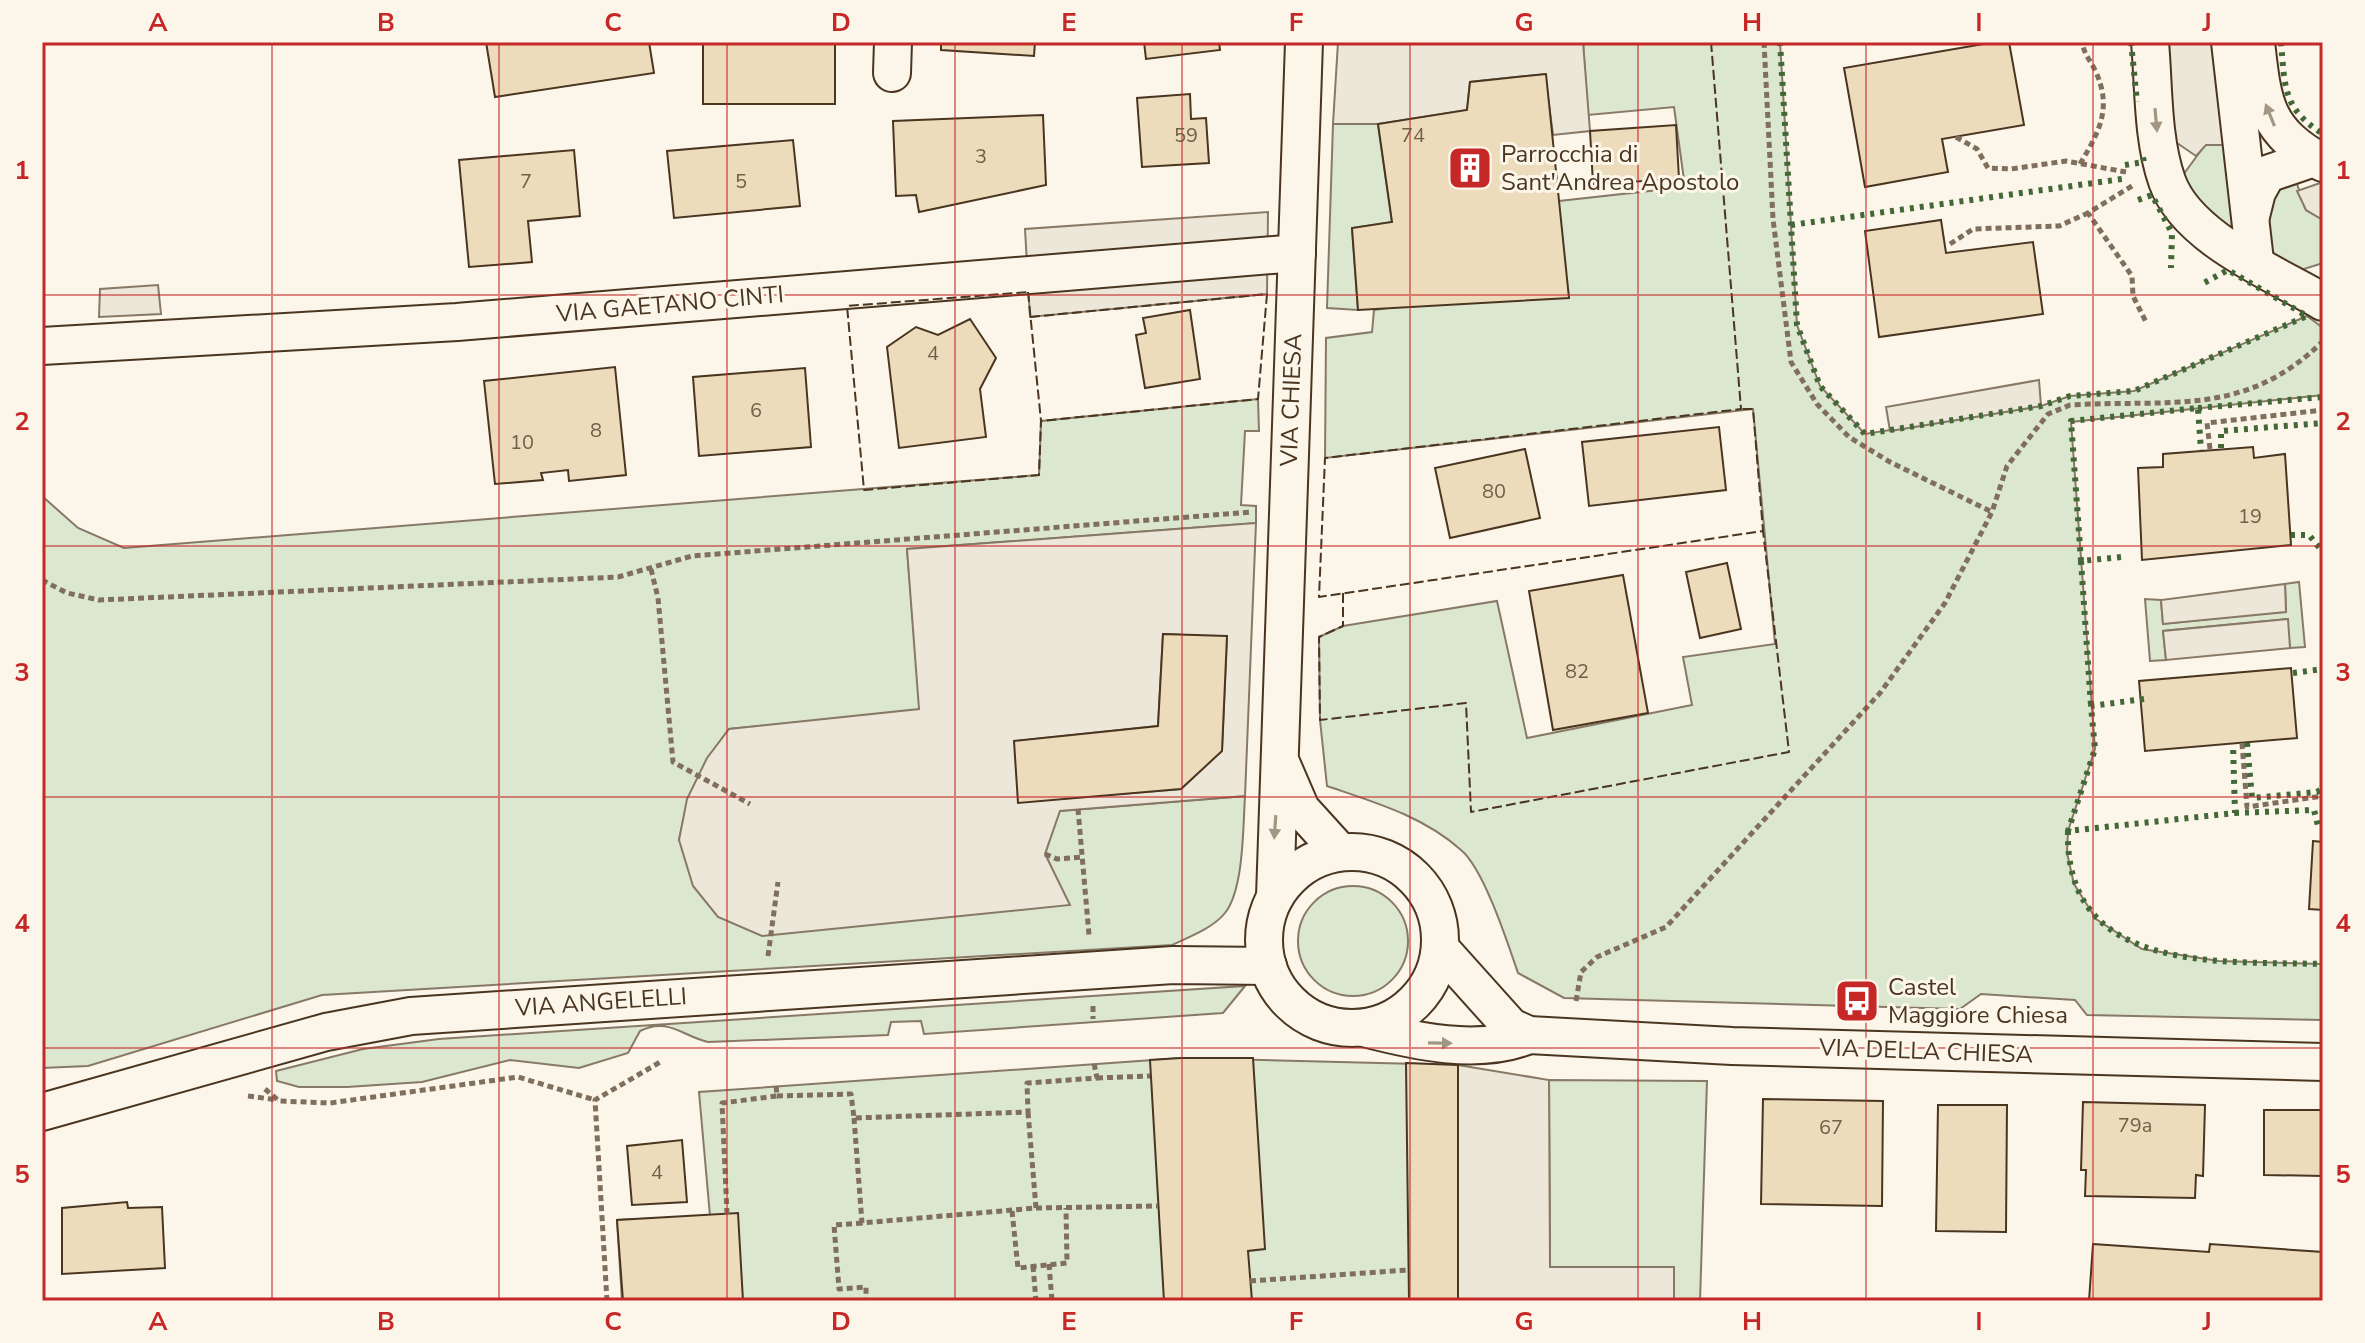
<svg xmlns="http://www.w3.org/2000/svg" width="2365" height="1343" font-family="'Nunito Sans',sans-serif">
<rect width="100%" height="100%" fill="#fbf6e9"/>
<g fill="#dce7d0" stroke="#887966" stroke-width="2">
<path d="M1583,42H1780L1797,325L1820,386L1865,434L2041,406L2070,396L2134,391L2307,316L2323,328V395L2071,422L2095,749L2068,831L2067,853L2074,884L2096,919L2142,949L2219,961L2323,964V1020L2087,1015L2075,1000L1981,994L1960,1009L1564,998L1518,973C1508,944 1484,869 1461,850C1423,816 1374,802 1327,786L1320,720L1319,637L1343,626L1497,601L1527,738L1692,705L1683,657L1775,644L1753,409L1325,458L1326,338L1372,332L1374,310L1402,306L1559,201L1685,187L1674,107L1588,115Z"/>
<path d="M1333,124H1378L1392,222L1352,228L1358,310L1327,308Z"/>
<path d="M2205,145H2227L2233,227C2205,222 2195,199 2183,175Z"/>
<path d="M2295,178L2306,210L2323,220V263L2301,270L2273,253L2264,240L2269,200L2279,186Z"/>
<path d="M1258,399L1259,431H1245L1241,505L1256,506V523L907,549L920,710L729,729C702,764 688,796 679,840L1069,905L1045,854L1059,811L1245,796C1243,826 1244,889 1225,913C1213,928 1189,937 1172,945L322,995L88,1066L42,1068V496L78,528L124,548L1039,475L1041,421Z"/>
<path d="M2299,582L2305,647L2290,648L2287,619L2163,631L2166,660L2150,661L2145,599L2161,600L2163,624L2286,611L2285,584Z"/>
<circle cx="1353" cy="941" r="55"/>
<path d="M1245,986L1223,1013L924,1034L921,1021L891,1022L888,1035L708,1042C682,1036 668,1017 640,1031L628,1053L579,1068L510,1060L422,1082L347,1087H299L277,1081L276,1071L363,1049L439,1039Z"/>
<path d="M1181,1058L1458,1065V1301H622L617,1220L710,1216L699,1092Z"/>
<path d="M1549,1080L1707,1081L1700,1301H1674L1673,1267H1550Z"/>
</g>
<g fill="#ede7d9" stroke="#887966" stroke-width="2" fill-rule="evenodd">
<path d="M1338,42H1583L1590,131L1553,135L1545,74L1470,82L1467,110L1378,124H1333Z"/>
<path d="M2164,42L2218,43L2227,145H2206L2196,156L2174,141Z"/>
<path d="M2323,182V220L2306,210L2297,191Z"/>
<path d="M1268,212L1267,294L1030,317L1025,229Z"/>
<path d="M158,285L161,314L99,317L100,289Z"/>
<path d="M2039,380L2041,406L1890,431L1886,407Z"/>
<path d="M1256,523L1245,796L1060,811L1045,854L1070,905L762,936L718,917L693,886L679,840L687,799L707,758L729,729L919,709L907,549ZM1163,634L1227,637L1222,750L1181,789L1019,802L1015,741L1158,726Z"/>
<path d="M2285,584L2286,612L2163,624L2161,600Z"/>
<path d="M2288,619L2290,648L2166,660L2163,631Z"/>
<path d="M1458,1065L1549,1080L1550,1267H1674V1301H1458Z"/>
</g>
<g fill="#ecdcbc" stroke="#4a3520" stroke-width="2">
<path d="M486,42H649L654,73L495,97Z"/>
<rect x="703" y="42" width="132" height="62"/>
<path d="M941,42H1035L1034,56L941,50Z"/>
<path d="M1144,42H1219L1220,50L1146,59Z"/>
<path d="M1995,42H2009L2024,125L1942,139L1948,172L1865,187L1844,68Z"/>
<path d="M1546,74L1569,298L1358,310L1352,228L1392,222L1378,124L1467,110L1470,82Z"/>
<path d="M1190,94L1191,119L1206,118L1209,163L1142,167L1137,98Z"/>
<path d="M1043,115L1046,185L919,212L916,195L896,196L893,121Z"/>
<path d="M1676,125L1679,179L1593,184L1590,131Z"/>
<path d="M793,140L800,206L674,218L667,151Z"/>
<path d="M574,150L580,216L528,221L532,262L469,267L459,160Z"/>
<path d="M1941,220L1946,253L2033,242L2043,314L1879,337L1865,231Z"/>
<path d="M1190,310L1200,379L1145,388L1136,335L1146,333L1143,318Z"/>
<path d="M970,319L996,358L980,389L986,437L899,448L887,347L916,327L938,335Z"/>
<path d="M615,367L626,475L569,481L568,470L541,473L543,480L495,484L484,381Z"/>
<path d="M805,368L811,447L699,456L693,377Z"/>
<path d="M1719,427L1726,490L1589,506L1582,442Z"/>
<path d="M2253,447L2254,458L2285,454L2291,545L2142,560L2138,468L2163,467V454Z"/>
<path d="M1525,449L1540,518L1450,538L1435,468Z"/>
<path d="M1727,563L1741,629L1700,638L1686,572Z"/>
<path d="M1623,575L1648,713L1553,730L1529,591Z"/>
<path d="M1163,634L1227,636L1222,751L1181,789L1018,803L1014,741L1158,726Z"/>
<path d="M2291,668L2297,738L2145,751L2139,681Z"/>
<path d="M2313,841L2323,842V910L2309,909Z"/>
<path d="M1181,1058H1253L1265,1249L1248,1251L1252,1301H1164L1150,1060Z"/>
<path d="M1406,1063L1458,1065V1301H1409Z"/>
<path d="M1763,1099L1883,1101L1882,1206L1761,1204Z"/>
<path d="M2083,1102L2205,1105L2203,1176L2196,1175L2195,1198L2085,1196L2086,1170H2081Z"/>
<path d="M1938,1105H2007L2006,1232L1936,1231Z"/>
<path d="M2264,1110H2323V1176L2264,1175Z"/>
<path d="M682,1140L687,1202L632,1205L627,1146Z"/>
<path d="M127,1202L128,1208L162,1207L165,1268L62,1274V1208Z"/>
<path d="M738,1213L743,1301H623L617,1220Z"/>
<path d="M2093,1244L2209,1252L2210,1244L2323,1252V1301H2089Z"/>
</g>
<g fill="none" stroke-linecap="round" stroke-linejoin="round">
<g stroke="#4a3520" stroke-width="40">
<g id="minor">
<path d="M2150,42C2154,87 2152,138 2167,181C2187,238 2274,273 2323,302"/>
<path d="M2230,42L2255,261"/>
<path d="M2256,42C2263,104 2265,131 2323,163"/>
<path d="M892,73L893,42"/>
<path d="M2251,216L2257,192L2267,174L2314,158"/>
<path d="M42,346L457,322L1297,253"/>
<path d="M1282,765L1301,809L1340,852"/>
<circle cx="1352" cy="940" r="88"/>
<path d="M1275,897L1304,42"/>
<path d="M1441,949L1511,1027L1529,1035L1732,1046L2323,1062"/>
<path d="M1364,1028C1414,1041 1479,1056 1529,1035"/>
<path d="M42,1112L326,1032L411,1016L1173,965L1268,966"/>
</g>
</g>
<g stroke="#7f6f5c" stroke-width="5" stroke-dasharray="6 4" stroke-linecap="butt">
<path d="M1764,42L1773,219L1791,362L1817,404L1849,437L1890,462L1992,512"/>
<path d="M1956,137L1977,149L1988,168L2011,169L2066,161L2126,172"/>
<path d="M2080,164C2099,132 2113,108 2095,70C2090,60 2084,54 2082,42"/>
<path d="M2132,186L2088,213L2132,276L2133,296L2147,324"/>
<path d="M1950,244L1973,229L2059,226L2088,213"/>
<path d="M2210,449L2207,423L2323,410"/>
<path d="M651,569L658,598L673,762L750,804"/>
<path d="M42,580L67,593L99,600L618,577L692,556L1252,512"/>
<path d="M2242,743L2247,807L2323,796"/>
<path d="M1078,809L1089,935"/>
<path d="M1045,854L1057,859L1082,857"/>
<path d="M768,956L778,882"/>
<path d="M1576,1001L1581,972L1597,957L1666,927L1880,693L1945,603L1992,512L2007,466L2048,414L2070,405C2170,399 2245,418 2323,341"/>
<path d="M1093,1006V1019"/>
<path d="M1097,1078L1150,1076"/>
<path d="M265,1089L279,1101L330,1103L518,1077L595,1100"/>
<path d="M248,1096L278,1100"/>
<path d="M777,1096L851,1094L854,1118L1028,1112L1027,1083L1097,1078L1094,1063"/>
<path d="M854,1118L862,1223L1036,1208L1028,1112"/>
<path d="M1036,1208L1158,1206"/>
<path d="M1012,1211L1018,1268L1067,1263L1066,1208"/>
<path d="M727,1214L722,1103L777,1096L776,1085"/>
<path d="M862,1223L834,1225L839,1289L866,1287V1301"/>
<path d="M1049,1264L1052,1301"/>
<path d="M1033,1266L1036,1301"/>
<path d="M1250,1281L1408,1270"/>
<path d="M607,1301L595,1100L662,1061"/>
</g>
<use href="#minor" stroke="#fbf6e9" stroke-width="36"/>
<g stroke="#436837" stroke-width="6" stroke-dasharray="4 6" stroke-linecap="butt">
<path d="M1780,42L1797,325L1820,386L1865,434L2041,406L2070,396L2134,391L2307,316L2228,270L2200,285"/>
<path d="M2131,42L2137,102"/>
<path d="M2281,42C2285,86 2282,108 2323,134"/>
<path d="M2125,165L2144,162L2143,157"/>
<path d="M2138,200L2152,195L2172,233L2171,268"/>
<path d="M1791,225L2122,179"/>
<path d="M2198,408L2323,397"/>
<path d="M2221,448V431L2323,423"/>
<path d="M2291,535H2309L2323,552"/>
<path d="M2121,557L2081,561L2071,421L2198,408L2201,450"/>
<path d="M2081,561L2091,706"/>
<path d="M2293,673L2323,669"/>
<path d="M2144,699L2091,706L2095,749L2068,831L2235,813L2233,744"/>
<path d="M2247,743L2252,798L2317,792L2323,788"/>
<path d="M2235,813L2314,810L2318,826"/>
<path d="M2068,831C2064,975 2221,961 2323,964"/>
</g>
<g stroke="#4a3520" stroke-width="2" stroke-dasharray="10 4" stroke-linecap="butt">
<path d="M1711,42L1741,409L1325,458L1319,597L1763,531L1753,409H1741"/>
<path d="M1028,292L1041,421L1039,475L864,490L847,306Z"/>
<path d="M1030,317L1267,294L1258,399L1041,421"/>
<path d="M1343,593V626L1319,637L1320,720L1466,703L1471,812L1789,752L1763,531"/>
</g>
</g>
<defs><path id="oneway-solid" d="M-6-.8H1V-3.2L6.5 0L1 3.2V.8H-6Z" transform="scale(2)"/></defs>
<g fill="#a29684">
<use href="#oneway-solid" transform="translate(2270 115) rotate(-112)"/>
<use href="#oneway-solid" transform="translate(2156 120) rotate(85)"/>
<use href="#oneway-solid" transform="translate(1275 827) rotate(94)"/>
<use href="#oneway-solid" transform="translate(1440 1043) rotate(1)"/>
</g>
<path fill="none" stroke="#c62828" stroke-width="2" stroke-opacity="0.55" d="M272,42V1301M499,42V1301M727,42V1301M955,42V1301M1182,42V1301M1410,42V1301M1638,42V1301M1866,42V1301M2093,42V1301M42,295H2323M42,546H2323M42,797H2323M42,1048H2323"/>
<defs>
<g id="building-square" transform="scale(2.3)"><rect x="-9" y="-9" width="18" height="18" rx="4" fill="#c62828" stroke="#fbf6e9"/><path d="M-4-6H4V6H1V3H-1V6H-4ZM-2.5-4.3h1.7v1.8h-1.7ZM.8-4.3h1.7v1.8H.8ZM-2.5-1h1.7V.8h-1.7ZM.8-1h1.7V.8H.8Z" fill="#fff"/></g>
<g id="bus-square" transform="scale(2.3)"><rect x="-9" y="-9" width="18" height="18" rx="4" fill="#c62828" stroke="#fbf6e9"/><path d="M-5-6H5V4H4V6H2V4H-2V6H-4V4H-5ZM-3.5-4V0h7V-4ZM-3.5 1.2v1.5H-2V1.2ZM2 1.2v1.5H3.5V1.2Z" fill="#fff"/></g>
</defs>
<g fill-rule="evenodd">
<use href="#building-square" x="1470" y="168"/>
<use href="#bus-square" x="1857" y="1001"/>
</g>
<g text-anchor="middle" stroke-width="6" stroke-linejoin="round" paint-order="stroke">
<g font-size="20" fill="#725f47">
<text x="1186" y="142">59</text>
<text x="1413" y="142">74</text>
<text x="981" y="163">3</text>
<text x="526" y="188">7</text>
<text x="741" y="188">5</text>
<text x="933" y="360">4</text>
<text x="756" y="417">6</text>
<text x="596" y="437">8</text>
<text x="522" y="449">10</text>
<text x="1494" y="498">80</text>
<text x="2250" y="523">19</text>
<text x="1577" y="678">82</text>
<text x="2135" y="1132">79a</text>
<text x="1831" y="1134">67</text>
<text x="657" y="1179">4</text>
</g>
<g font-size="24" fill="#4a3520" stroke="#fbf6e9" text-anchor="start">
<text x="1501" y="162">Parrocchia di<tspan x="1501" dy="28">Sant'Andrea Apostolo</tspan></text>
<text x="1888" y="995">Castel<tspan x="1888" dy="28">Maggiore Chiesa</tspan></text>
</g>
<g font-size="24" fill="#4a3520" stroke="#fbf6e9">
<text transform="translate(670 304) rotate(-5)" y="8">VIA GAETANO CINTI</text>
<text transform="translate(1291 400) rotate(-88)" y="8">VIA CHIESA</text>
<text transform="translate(601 1002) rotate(-4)" y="8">VIA ANGELELLI</text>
<text transform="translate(1926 1051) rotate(2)" y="8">VIA DELLA CHIESA</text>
</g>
</g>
<rect width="2365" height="1343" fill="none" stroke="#fbf6e9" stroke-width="88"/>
<rect x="44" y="44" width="2277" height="1255" fill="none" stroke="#c62828" stroke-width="3"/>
<g font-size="26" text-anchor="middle" font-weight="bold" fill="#c62828">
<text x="158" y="31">A</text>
<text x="386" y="31">B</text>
<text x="613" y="31">C</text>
<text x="841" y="31">D</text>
<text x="1069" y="31">E</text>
<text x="1296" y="31">F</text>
<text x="1524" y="31">G</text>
<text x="1752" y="31">H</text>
<text x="1979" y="31">I</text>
<text x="2207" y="31">J</text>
<text x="22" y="179">1</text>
<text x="2343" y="179">1</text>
<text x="22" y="430">2</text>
<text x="2343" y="430">2</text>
<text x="22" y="681">3</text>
<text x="2343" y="681">3</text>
<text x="22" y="932">4</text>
<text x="2343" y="932">4</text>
<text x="22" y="1183">5</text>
<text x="2343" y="1183">5</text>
<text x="158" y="1330">A</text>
<text x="386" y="1330">B</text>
<text x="613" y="1330">C</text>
<text x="841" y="1330">D</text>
<text x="1069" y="1330">E</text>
<text x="1296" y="1330">F</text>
<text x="1524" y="1330">G</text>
<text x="1752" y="1330">H</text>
<text x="1979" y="1330">I</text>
<text x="2207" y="1330">J</text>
</g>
</svg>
